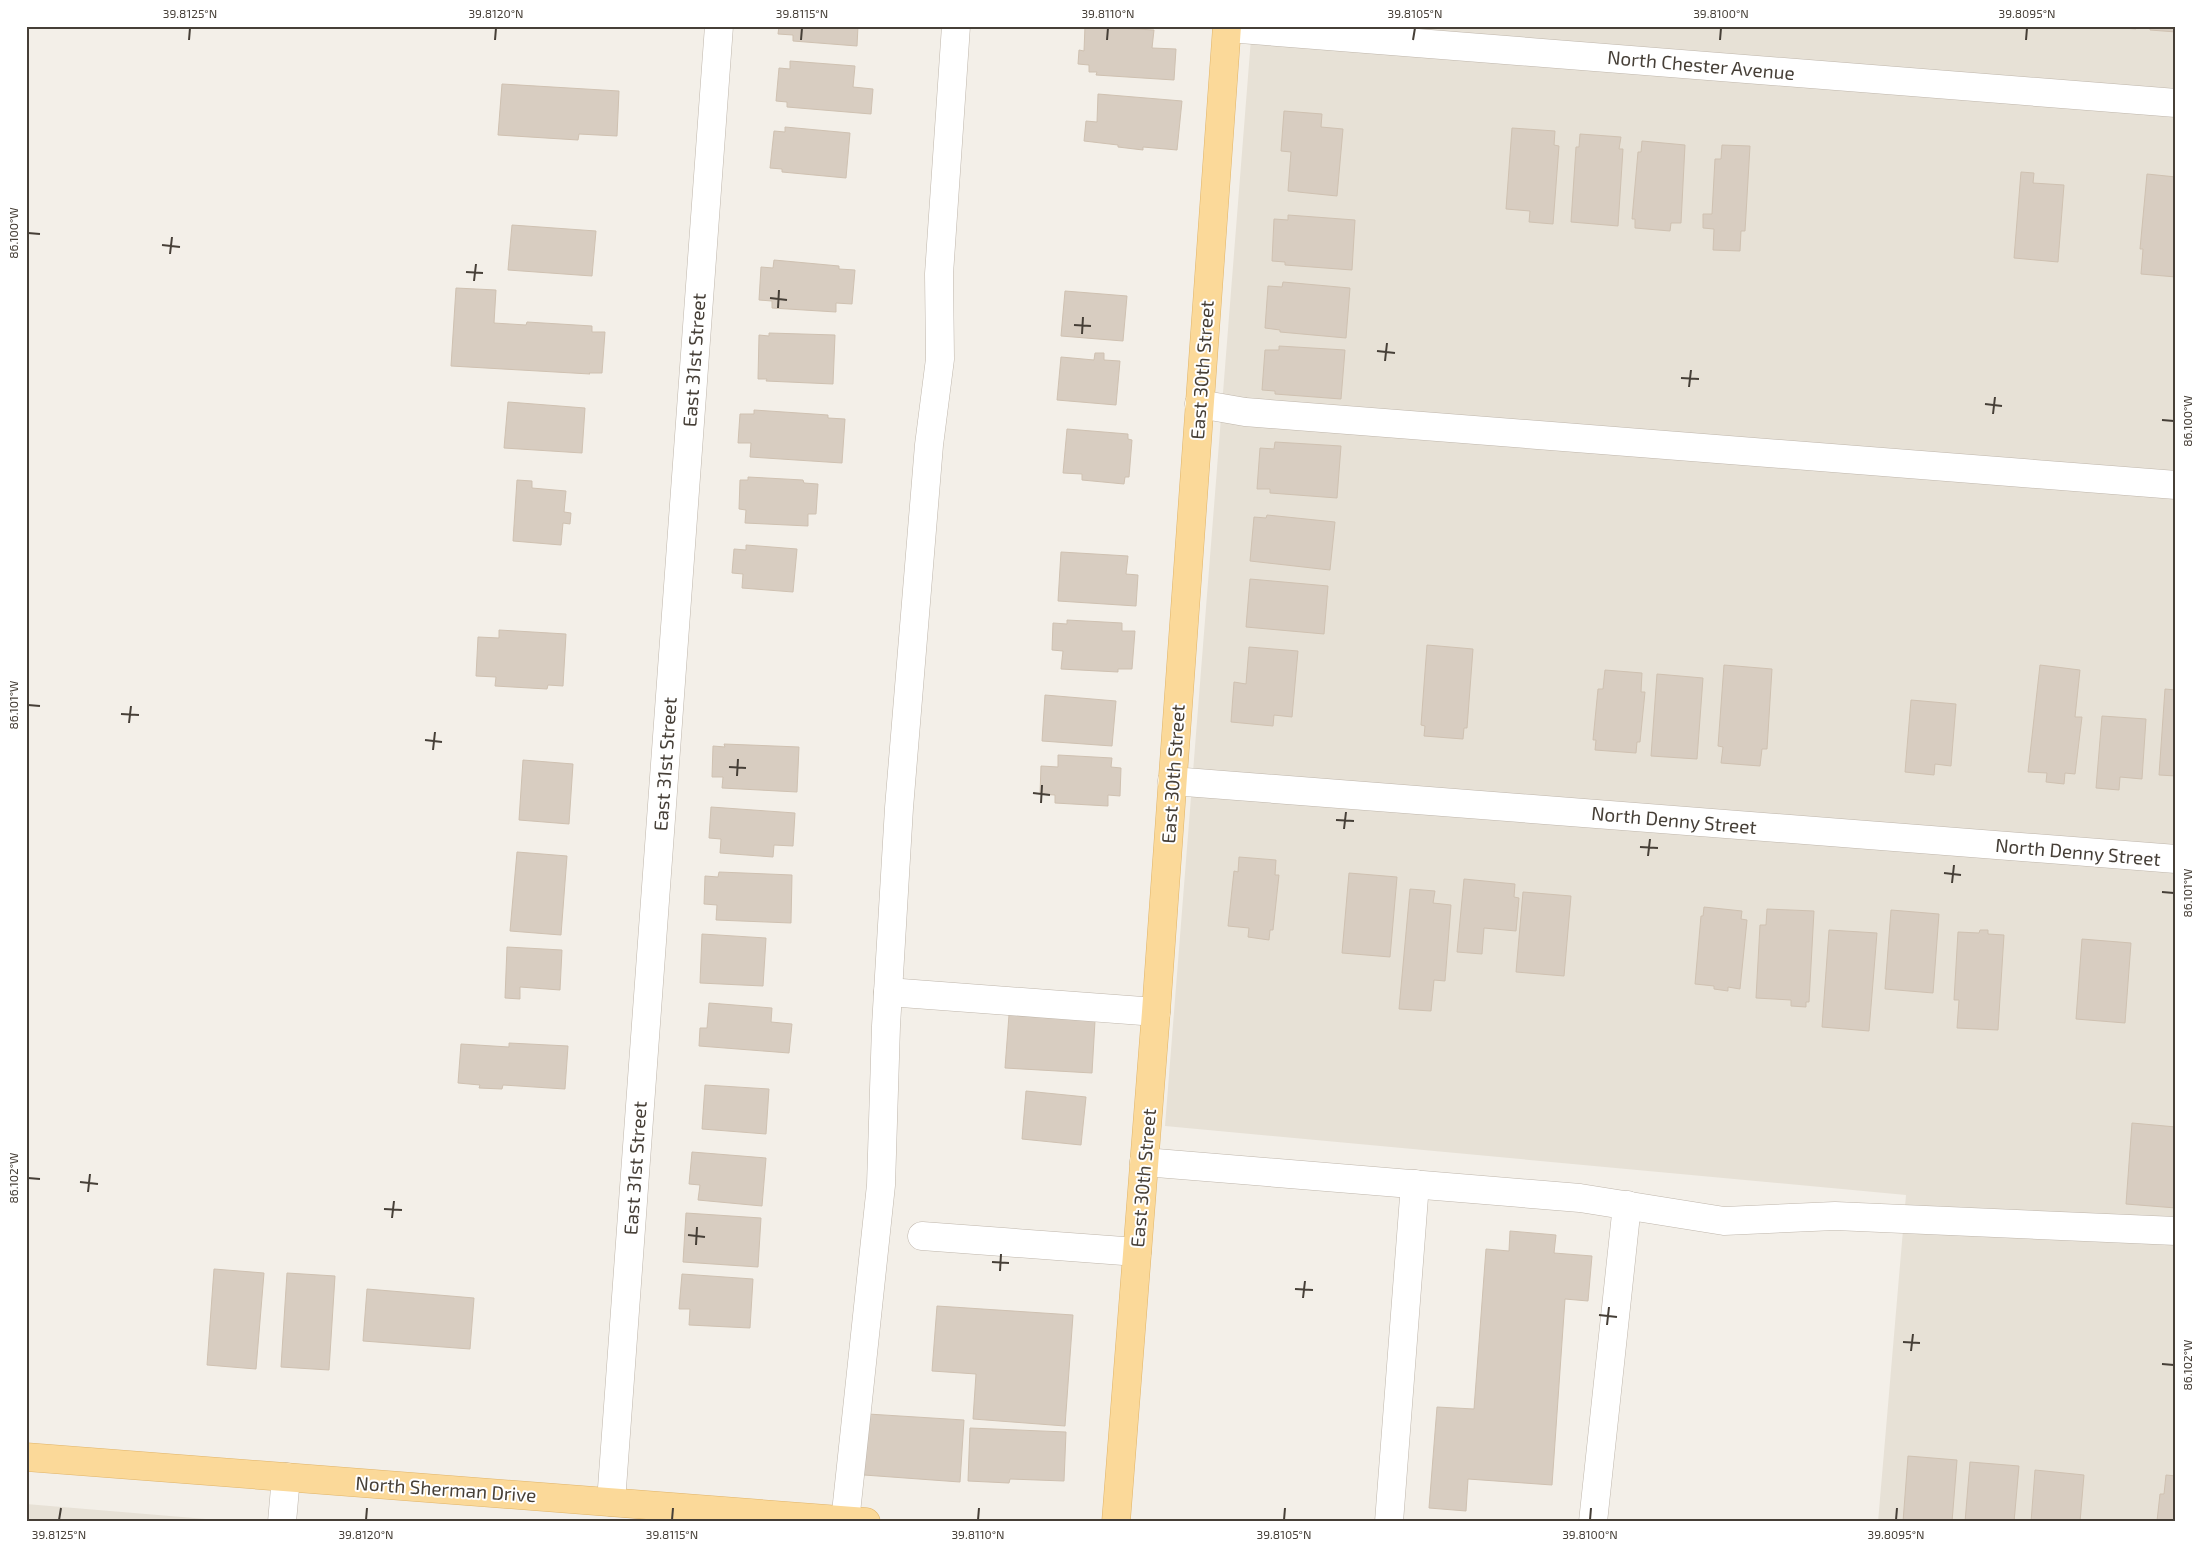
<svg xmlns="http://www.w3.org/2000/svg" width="2202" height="1548" font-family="'Exo 2',sans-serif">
<rect width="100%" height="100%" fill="#f3efe8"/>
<g fill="#e7e1d6">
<path d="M1252,26H2176V1522H1878L1906,1195L1165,1126Z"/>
<path d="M26,1504L242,1522H26Z"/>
</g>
<g fill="#d8cdc1" stroke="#cfc1b1">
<path d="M779,26H858L857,46L793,41V35L778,34Z"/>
<path d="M1085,26L1154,30L1152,48L1176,49L1174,80L1096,75L1097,72H1089V65L1078,64L1079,50L1084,51Z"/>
<path d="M2099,26H2136V29Z"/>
<path d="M2150,26H2176V32L2150,30Z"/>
<path d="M790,61L855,66L853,87L873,89L871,114L787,107V102L776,101L779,68L790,69Z"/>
<path d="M502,84L619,91L617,136L579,134L578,140L498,135Z"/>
<path d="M1098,94L1182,101L1177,150L1143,147V150L1118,147V145L1084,141L1086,121L1097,122Z"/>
<path d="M1284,111L1322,114L1321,127L1343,129L1337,196L1288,191L1291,152L1281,151Z"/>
<path d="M785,127L850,133L846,178L782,172V169L770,168L774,131L785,132Z"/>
<path d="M1512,128L1555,131L1554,145L1559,146L1553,224L1529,222L1530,211L1506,209Z"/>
<path d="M1580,134L1621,137L1619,149H1623L1618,226L1571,222L1576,147H1579Z"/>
<path d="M1642,141L1685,145L1681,223H1671L1670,231L1635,228V219H1632L1638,152H1641Z"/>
<path d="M1722,145L1750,146L1745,231H1741L1740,251L1713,250L1714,229L1703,228V214H1712L1715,159H1721Z"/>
<path d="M2021,172L2034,173L2033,183L2064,185L2058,262L2014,258Z"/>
<path d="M2147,174L2176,177V277L2141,274L2143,249H2140Z"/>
<path d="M1288,215L1355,220L1352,270L1285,265V262L1272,261L1274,219L1288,220Z"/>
<path d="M512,225L596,231L592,276L508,270Z"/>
<path d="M774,260L839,266V269L855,270L852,304L836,303V312L772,308V301L759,300L761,267L773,268Z"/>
<path d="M1283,282L1350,288L1346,338L1280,332V330L1265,328L1268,286L1282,287Z"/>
<path d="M456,288L496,290L494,323L526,325L527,322L592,326V332H605L602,373H589L590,374L451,366Z"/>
<path d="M1065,291L1127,296L1123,341L1061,336Z"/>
<path d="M769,333L835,335L833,384L766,381L767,379H758L759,335L769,336Z"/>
<path d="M1279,346L1345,350L1341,399L1275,394V391L1262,390L1265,350H1279Z"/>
<path d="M1095,353H1104V360L1120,361L1116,405L1057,400L1061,357L1094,360Z"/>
<path d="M508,402L585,408L582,453L504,448Z"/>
<path d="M754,410L828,415V418L845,419L842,463L750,457L751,443H738L740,414H754Z"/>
<path d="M1067,429L1128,434V439L1132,440L1129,477H1125L1124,484L1082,480V474L1063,473Z"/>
<path d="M1275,442L1341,446L1337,498L1270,493V489H1257L1260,448L1274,449Z"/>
<path d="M748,477L803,480L804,483L818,484L816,514H808V526L745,523L746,510L739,509L740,480H748Z"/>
<path d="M517,480L532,481V488L566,491L564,512L571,513L570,524L563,523L561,545L513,541Z"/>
<path d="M1267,515L1335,522L1330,570L1250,561L1254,517L1266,518Z"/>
<path d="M746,545L797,549L793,592L742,588L743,574L732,573L734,549L746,550Z"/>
<path d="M1061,552L1128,556L1126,574L1138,575L1136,606L1058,601Z"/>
<path d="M1250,579L1328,586L1324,634L1246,627Z"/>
<path d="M1067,620L1122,623V631H1135L1132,669H1118V672L1061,669L1063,651L1052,650L1053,623L1067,624Z"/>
<path d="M499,630L566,634L563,686L548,685L547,689L495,686L496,677L476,676L478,637L499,638Z"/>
<path d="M1427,645L1473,649L1467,728H1464L1463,739L1424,736L1425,726L1421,725Z"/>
<path d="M1249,647L1298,651L1292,717L1274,715L1273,726L1231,722L1234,682L1246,684Z"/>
<path d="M1724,665L1772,669L1767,749H1762L1760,766L1721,763L1723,747L1718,746Z"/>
<path d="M2040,665L2080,670L2075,717H2082L2075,774L2065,773L2064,784L2046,782L2047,773L2028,772Z"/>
<path d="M1605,670L1642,673L1641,692H1645L1640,742H1637L1636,753L1595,750L1596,740H1593L1598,689H1603Z"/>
<path d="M1657,674L1703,678L1697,759L1651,756Z"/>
<path d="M2165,689L2176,690V776L2159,775Z"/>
<path d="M1045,695L1116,701L1112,746L1042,741Z"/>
<path d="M1911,700L1956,704L1951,766L1935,764L1934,775L1905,772Z"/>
<path d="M2102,716L2146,719L2142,779L2120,777L2119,790L2096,788Z"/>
<path d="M724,744L799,747L797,792L722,788L723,777H712L713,746L725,747Z"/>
<path d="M1058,755L1112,758L1111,767L1121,768L1120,796L1108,795V806L1055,803V795L1040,794L1041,766L1058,767Z"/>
<path d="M523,760L573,764L569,824L519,820Z"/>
<path d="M711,807L795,813L793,846L774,845L773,857L720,853L721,839L709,838Z"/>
<path d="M517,852L567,856L561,935L510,931Z"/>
<path d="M1239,857L1276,860L1275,875H1279L1273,930H1270L1269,940L1248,937L1249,928L1228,926L1234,871L1238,872Z"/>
<path d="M719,872L792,875L791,923L716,920L717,905L704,904L705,876L718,877Z"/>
<path d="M1349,873L1397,877L1390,957L1342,953Z"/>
<path d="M1464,879L1515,884L1514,897L1519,898L1516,931L1484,928L1482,954L1457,952Z"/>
<path d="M1410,889L1435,891L1433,903L1451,905L1445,981L1434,980L1431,1011L1399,1009Z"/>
<path d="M1523,892L1571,896L1564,976L1516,972Z"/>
<path d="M1704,907L1742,911L1741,919L1747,920L1740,989L1728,987V991L1714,989V986L1695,984L1701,916H1703Z"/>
<path d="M1767,909L1814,911L1809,1002H1806V1007L1791,1006V1000L1756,998L1760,925H1766Z"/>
<path d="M1891,910L1939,914L1933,993L1885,989Z"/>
<path d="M1829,930L1877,933L1869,1031L1822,1027Z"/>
<path d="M1980,930H1988V934L2004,935L1998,1030L1957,1028L1959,1000H1954L1958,932L1979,933Z"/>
<path d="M702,934L766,938L763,986L700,983Z"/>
<path d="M2082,939L2131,943L2125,1023L2076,1019Z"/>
<path d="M507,947L562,950L560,990L520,987V999L505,998Z"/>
<path d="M709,1003L772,1008L771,1022L792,1024L789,1053L699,1046L700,1028H707Z"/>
<path d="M1009,1015L1095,1021L1092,1073L1005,1068Z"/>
<path d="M509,1043L568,1046L565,1089L503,1085L502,1089L479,1088L480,1085L458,1083L461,1044L509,1047Z"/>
<path d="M705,1085L769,1089L766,1134L702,1129Z"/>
<path d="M1026,1091L1086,1097L1081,1145L1022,1139Z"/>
<path d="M2132,1123L2176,1127V1208L2126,1204Z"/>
<path d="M692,1152L766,1158L762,1206L698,1200L700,1185L689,1184Z"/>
<path d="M686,1213L761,1218L758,1267L683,1262Z"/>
<path d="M1510,1231L1556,1235L1554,1253L1592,1256L1588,1301L1565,1299L1552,1485L1468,1479L1466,1511L1429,1508L1437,1407L1474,1409L1486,1249L1509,1251Z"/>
<path d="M214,1269L264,1273L256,1369L207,1365Z"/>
<path d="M287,1273L335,1276L329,1370L281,1367Z"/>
<path d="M682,1274L753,1279L750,1328L689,1325L690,1309H679Z"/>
<path d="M367,1289L474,1298L470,1349L363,1341Z"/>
<path d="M937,1306L1073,1315L1065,1426L973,1419L976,1374L932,1371Z"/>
<path d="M868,1414L964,1420L960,1482L864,1475Z"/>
<path d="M970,1428L1066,1432L1064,1481L1010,1479L1009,1483L968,1481Z"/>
<path d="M1908,1456L1957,1460L1952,1522H1903Z"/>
<path d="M1970,1462L2019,1466L2014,1522H1965Z"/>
<path d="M2035,1470L2084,1475L2080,1522H2031Z"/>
<path d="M2166,1475L2176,1476V1522L2157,1521L2160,1494H2164Z"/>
</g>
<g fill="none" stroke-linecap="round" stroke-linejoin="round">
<g stroke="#bfb6ab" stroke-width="29">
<g id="minor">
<path d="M1227,28L2176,103"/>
<path d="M1199,404L1245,412L2176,485"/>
<path d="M1172,781L2176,859"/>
<path d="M888,992L1156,1012"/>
<path d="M1144,1162L1580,1198L1724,1221L1835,1216L2176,1231"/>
<path d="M922,1236L1137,1252"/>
<path d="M611,1502L719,26"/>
<path d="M282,1522L286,1477"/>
<path d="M845,1522L881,1185L886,1026L899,808L929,445L940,359L939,274L956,26"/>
<path d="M1389,1522L1415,1184"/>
<path d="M1593,1522L1627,1205"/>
</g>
</g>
<g stroke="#e0b469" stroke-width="29">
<g id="major">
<path d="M26,1457L866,1522"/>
<path d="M1116,1522L1156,1012L1227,26"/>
</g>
</g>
<use href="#minor" stroke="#fff" stroke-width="28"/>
<use href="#major" stroke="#fbd999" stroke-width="28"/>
</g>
<path fill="none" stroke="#463f37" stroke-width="2" d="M189,40L190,28M495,40L496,28M801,40L802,28M1107,40L1108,28M1413,40L1415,28M1720,40L1721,28M2026,40L2027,28M28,233L40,234M162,245L180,247M170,254L172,237M466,272L483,273M474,281L476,264M770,298L787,300M778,308L779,290M1074,325L1091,326M1082,334L1083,317M1377,351L1395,353M1385,361L1387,343M1681,378L1699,379M1689,387L1691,370M1985,404L2002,406M1993,414L1995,397M2162,420L2174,421M28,705L40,706M121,714L139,715M129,723L131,706M425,740L442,742M433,750L435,732M729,767L746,768M737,776L738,759M1033,793L1050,795M1041,803L1042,785M1336,820L1354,821M1344,829L1346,812M1640,847L1658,848M1648,856L1650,839M1944,873L1961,875M1952,883L1954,865M2162,892L2174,893M28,1178L40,1179M80,1182L98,1184M88,1192L90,1174M384,1209L402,1210M392,1218L394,1201M688,1235L705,1237M696,1245L697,1227M992,1262L1009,1263M1000,1271L1001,1254M1295,1289L1313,1290M1303,1298L1305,1281M1599,1315L1617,1317M1607,1325L1609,1307M1903,1342L1920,1343M1911,1351L1913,1334M2162,1364L2174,1365M59,1520L61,1508M366,1520L367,1508M672,1520L673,1508M978,1520L979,1508M1284,1520L1285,1508M1590,1520L1591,1508M1896,1520L1897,1508"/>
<g text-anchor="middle" stroke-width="4" stroke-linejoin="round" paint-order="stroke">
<g font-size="19" fill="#463f37" stroke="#fff">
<text transform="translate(1701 65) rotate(5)" y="7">North Chester Avenue</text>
<text transform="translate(694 360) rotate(-86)" y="7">East 31st Street</text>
<text transform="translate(1202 370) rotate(-86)" y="7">East 30th Street</text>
<text transform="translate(665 764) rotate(-86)" y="7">East 31st Street</text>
<text transform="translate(1173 774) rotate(-86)" y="7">East 30th Street</text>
<text transform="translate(1674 820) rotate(5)" y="7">North Denny Street</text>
<text transform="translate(2078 852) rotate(5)" y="7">North Denny Street</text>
<text transform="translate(635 1168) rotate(-86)" y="7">East 31st Street</text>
<text transform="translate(1143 1178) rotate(-85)" y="7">East 30th Street</text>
<text transform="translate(446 1489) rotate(4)" y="7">North Sherman Drive</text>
</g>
</g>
<rect width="2202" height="1548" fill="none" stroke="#ffffff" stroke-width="55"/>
<rect x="28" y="28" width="2146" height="1492" fill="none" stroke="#463f37" stroke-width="2"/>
<g font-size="12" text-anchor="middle" fill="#463f37">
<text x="190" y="18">39.8125°N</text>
<text x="496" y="18">39.8120°N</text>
<text x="802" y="18">39.8115°N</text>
<text x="1108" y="18">39.8110°N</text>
<text x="1415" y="18">39.8105°N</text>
<text x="1721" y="18">39.8100°N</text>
<text x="2027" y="18">39.8095°N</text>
<text transform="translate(14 233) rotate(-90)" y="4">86.100°W</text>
<text transform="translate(2188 421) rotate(-90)" y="4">86.100°W</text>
<text transform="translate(14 705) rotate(-90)" y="4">86.101°W</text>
<text transform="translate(2188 893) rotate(-90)" y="4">86.101°W</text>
<text transform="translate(14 1178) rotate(-90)" y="4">86.102°W</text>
<text transform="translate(2188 1365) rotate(-90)" y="4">86.102°W</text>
<text x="59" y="1539">39.8125°N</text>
<text x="366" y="1539">39.8120°N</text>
<text x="672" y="1539">39.8115°N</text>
<text x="978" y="1539">39.8110°N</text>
<text x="1284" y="1539">39.8105°N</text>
<text x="1590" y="1539">39.8100°N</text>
<text x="1896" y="1539">39.8095°N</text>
</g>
</svg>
